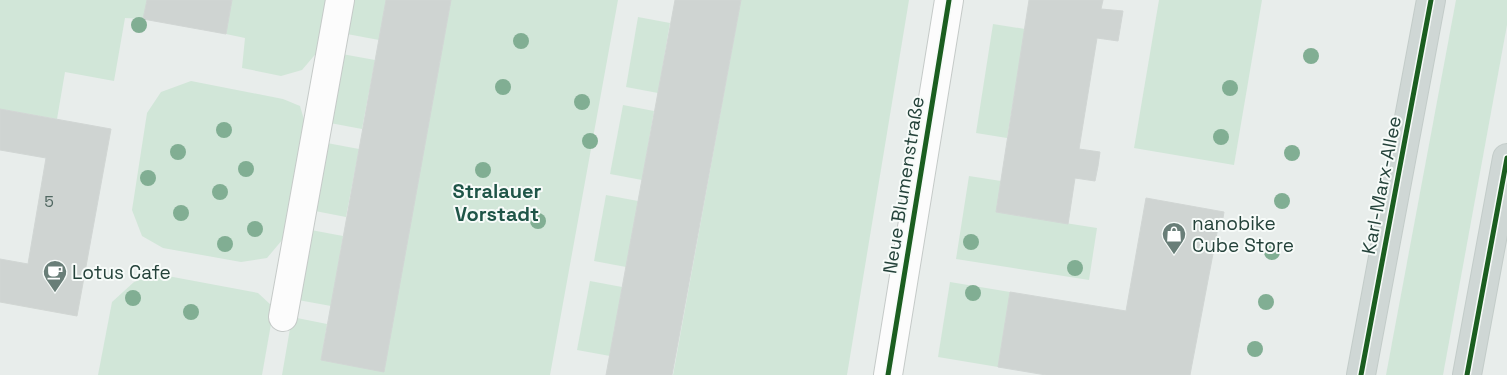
<svg xmlns="http://www.w3.org/2000/svg" width="1507" height="375" font-family="'Space Grotesk',sans-serif">
<rect width="100%" height="100%" fill="#e8edeb"/>
<g fill="#d1e6d8">
<path d="M0,0H147L143,19L125,18L114,81L65,72L57,119L0,109Z"/>
<path d="M232,0H329L319,50L302,70L281,76L242,68L245,38L226,34Z"/>
<path d="M353,0H386L379,40L347,34Z"/>
<path d="M451,0H618L550,375H282L292,317L327,324L321,360L384,371Z"/>
<path d="M741,0H909L847,375H673Z"/>
<path d="M1159,0H1262L1234,165L1134,148Z"/>
<path d="M1456,0H1507V25L1443,375H1386Z"/>
<path d="M638,17L670,23L658,93L626,87Z"/>
<path d="M993,24L1025,29L1007,138L976,133Z"/>
<path d="M342,54L375,60L362,129L330,123Z"/>
<path d="M191,81L283,99L300,106L305,123L283,239L267,258L241,262L163,248L142,236L132,210L147,113L161,92Z"/>
<path d="M623,105L654,111L642,180L610,174Z"/>
<path d="M327,143L359,149L346,217L315,211Z"/>
<path d="M969,176L1001,181L996,212L1097,228L1089,280L956,259Z"/>
<path d="M606,195L638,201L626,267L594,261Z"/>
<path d="M311,230L343,236L331,306L298,300Z"/>
<path d="M157,274L258,293L271,305V324L262,375H98L112,302L134,282Z"/>
<path d="M590,281L622,287L610,356L577,350Z"/>
<path d="M950,282L1010,292L998,367L938,357Z"/>
</g>
<g fill="#cfd4d2" stroke="#d1d6d4">
<path d="M147,0H232L226,34L143,19Z"/>
<path d="M386,0H451L384,372L321,360Z"/>
<path d="M675,0H741L672,375H606Z"/>
<path d="M1029,0H1103L1101,9L1123,11L1118,41L1097,38L1079,149L1100,152L1098,166L1095,181L1075,178L1068,224L996,212Z"/>
<path d="M0,109L111,129L77,316L0,302V259L28,264L46,158L0,150Z"/>
<path d="M1146,198L1224,212L1223,218L1220,217L1190,375H1046L998,367L1010,292L1126,311Z"/>
</g>
<g fill="none" stroke-linecap="round" stroke-linejoin="round">
<g stroke="#c5cac8" stroke-width="30">
<g id="minor">
<path d="M283,317L340,0"/>
<path d="M888,375L949,0"/>
</g>
</g>
<g stroke="#c3ccc9" stroke-width="30">
<g id="major">
<path d="M1361,375L1431,0"/>
<path d="M1467,375L1507,158"/>
</g>
</g>
<use href="#minor" stroke="#fcfcfc" stroke-width="28"/>
<use href="#major" stroke="#cfd7d5" stroke-width="28"/>
<g stroke="#f7fbf9" stroke-width="8">
<g id="cycleway">
<path d="M888,375L949,0"/>
<path d="M1361,375L1431,0"/>
<path d="M1467,375L1507,158"/>
</g>
</g>
<use href="#cycleway" stroke="#1b5e20" stroke-width="5"/>
</g>
<g fill="#81ae93">
<circle cx="139" cy="25" r="8"/>
<circle cx="521" cy="41" r="8"/>
<circle cx="1311" cy="56" r="8"/>
<circle cx="503" cy="87" r="8"/>
<circle cx="1230" cy="88" r="8"/>
<circle cx="582" cy="102" r="8"/>
<circle cx="224" cy="130" r="8"/>
<circle cx="1221" cy="137" r="8"/>
<circle cx="590" cy="141" r="8"/>
<circle cx="178" cy="152" r="8"/>
<circle cx="1292" cy="153" r="8"/>
<circle cx="246" cy="169" r="8"/>
<circle cx="483" cy="170" r="8"/>
<circle cx="148" cy="178" r="8"/>
<circle cx="220" cy="192" r="8"/>
<circle cx="1282" cy="201" r="8"/>
<circle cx="181" cy="213" r="8"/>
<circle cx="538" cy="221" r="8"/>
<circle cx="255" cy="229" r="8"/>
<circle cx="971" cy="242" r="8"/>
<circle cx="225" cy="244" r="8"/>
<circle cx="1272" cy="252" r="8"/>
<circle cx="1075" cy="268" r="8"/>
<circle cx="973" cy="293" r="8"/>
<circle cx="133" cy="298" r="8"/>
<circle cx="1266" cy="302" r="8"/>
<circle cx="191" cy="312" r="8"/>
<circle cx="1255" cy="349" r="8"/>
</g>
<defs>
<g id="shop-pin" transform="scale(1.25)"><path d="M0 17L-7.5 6A9.5 9.5 0 1 1 7.5 6Z" fill="#697e78" stroke="#f7fbf9"/><path d="M-5-2.5h2.3a2.7 3.5 0 0 1 5.4 0H5L5.5 6h-11ZM-1.5-2.5h3a1.5 2.3 0 0 0-3 0Z" fill="#fff"/></g>
<g id="cafe-pin" transform="scale(1.25)"><path d="M0 17L-7.5 6A9.5 9.5 0 1 1 7.5 6Z" fill="#697e78" stroke="#f7fbf9"/><path d="M-5.5-4.5H6V0H3Q3 3.5 0 3.5H-2.5Q-5.5 3.5-5.5 0ZM3-3.2v2h1.7v-2ZM-6 4.5H4V6H-6Z" fill="#fff"/></g>
</defs>
<g fill-rule="evenodd">
<use href="#shop-pin" x="1174" y="234"/>
<use href="#cafe-pin" x="55" y="272"/>
</g>
<g text-anchor="middle" stroke-width="4" stroke-linejoin="round" paint-order="stroke">
<g font-size="16" fill="#506761">
<text x="49" y="207">5</text>
</g>
<g font-size="19" fill="#24423a" stroke="#f7fbf9">
<text transform="translate(903 185) rotate(-81)" y="7">Neue Blumenstraße</text>
<text transform="translate(1381 185) rotate(-79)" y="7">Karl-Marx-Allee</text>
</g>
<g font-size="19" fill="#24423a" stroke="#f7fbf9" text-anchor="start">
<text x="1192" y="230">nanobike<tspan x="1192" dy="22">Cube Store</tspan></text>
<text x="72" y="279">Lotus Cafe</text>
</g>
<g font-size="20" font-weight="bold" fill="#1f5548" stroke="#f7fbf9">
<text x="497" y="198">Stralauer<tspan x="497" dy="23">Vorstadt</tspan></text>
</g>
</g>
</svg>
